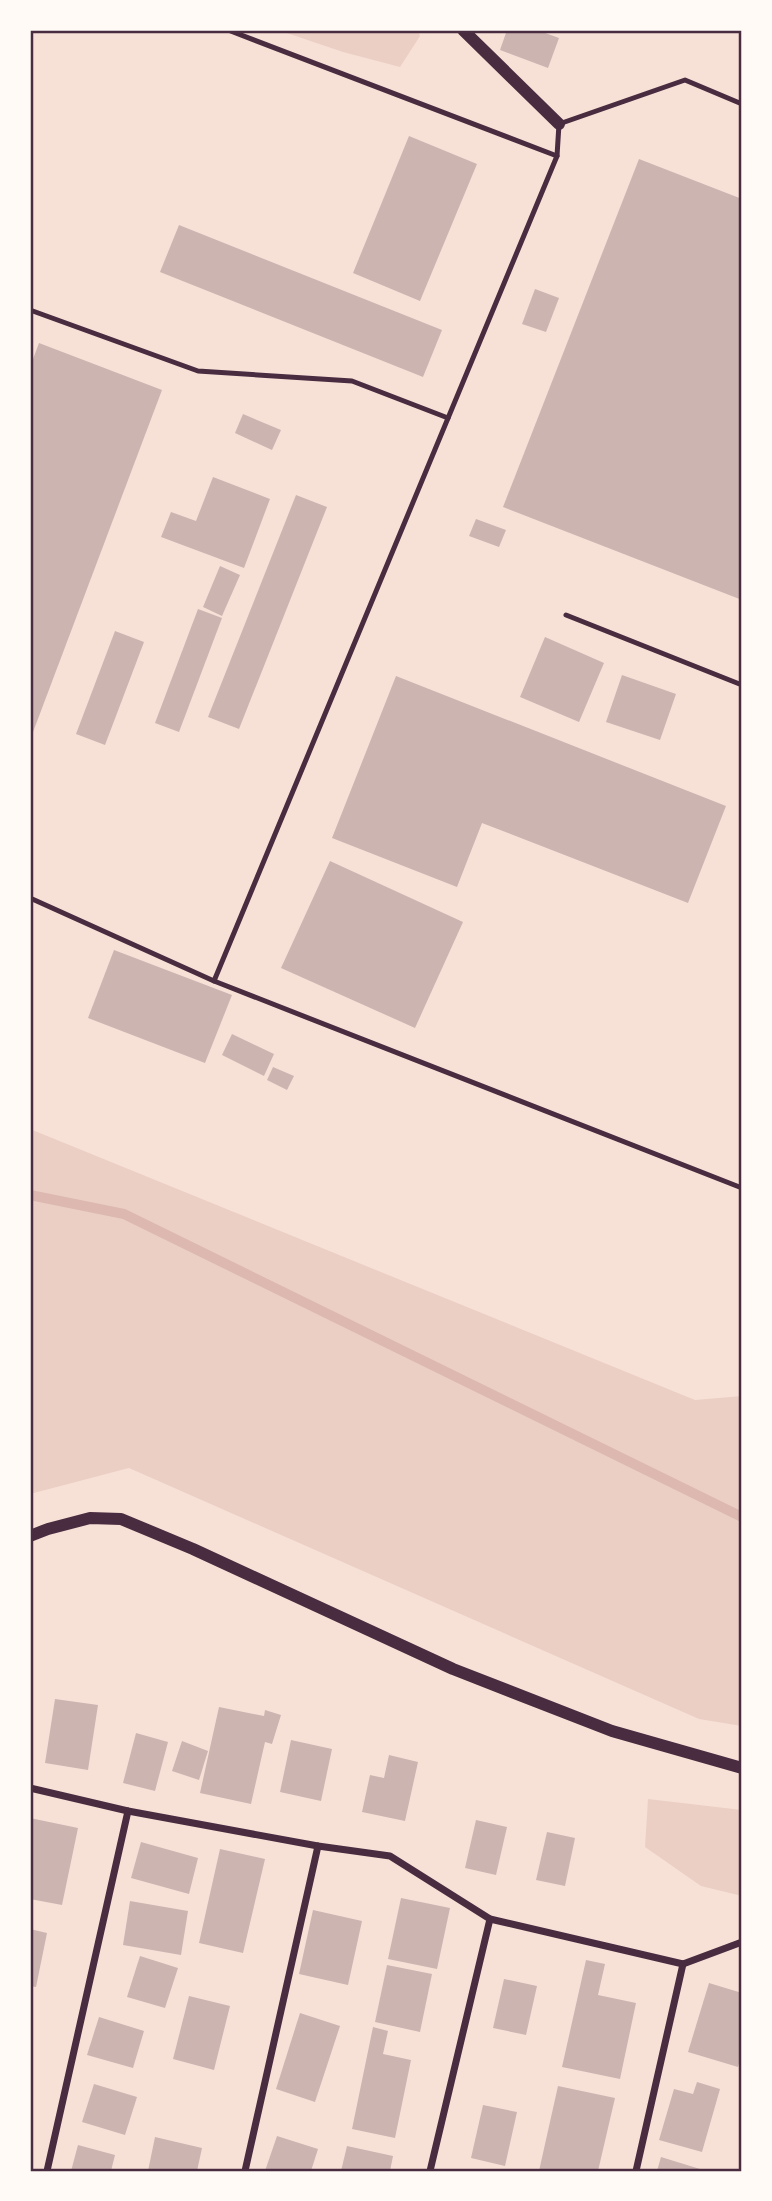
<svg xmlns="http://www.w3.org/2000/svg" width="772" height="2201" font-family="'Roboto Serif',serif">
<rect width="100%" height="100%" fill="#f7e1d7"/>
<g fill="#ebcfc5">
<path d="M278,30H418L420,36L400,67L343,52Z"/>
<path d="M30,1129L695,1400L742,1396V1726L699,1719L129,1468L30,1494Z"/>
<path d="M648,1799L742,1810V1896L701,1886L645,1847Z"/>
</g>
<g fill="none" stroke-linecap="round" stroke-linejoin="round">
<path stroke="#dcb8b0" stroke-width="10" d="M30,1195L124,1214L742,1517"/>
</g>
<g fill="#ccb4b1">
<path d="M507,30H537L559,38L548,68L500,50Z"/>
<path d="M409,136L477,164L420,301L353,273Z"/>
<path d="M639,159L742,199V600L503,507Z"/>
<path d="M179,225L442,330L423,377L160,272Z"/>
<path d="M535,289L559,298L546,332L522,324Z"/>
<path d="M39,343L162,390L30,740V367Z"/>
<path d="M243,414L281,430L272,450L235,433Z"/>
<path d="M213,477L270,499L244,568L161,537L171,512L196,521Z"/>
<path d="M296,495L327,507L239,729L208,717Z"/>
<path d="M476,519L506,530L499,547L469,536Z"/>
<path d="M220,566L240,575L222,616L203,607Z"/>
<path d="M198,609L222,618L179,732L155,723Z"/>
<path d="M115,631L144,642L105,745L76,734Z"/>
<path d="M545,637L604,663L579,722L520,697Z"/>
<path d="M622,675L676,694L660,740L606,722Z"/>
<path d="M396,676L726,806L688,903L482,823L457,887L332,838Z"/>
<path d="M330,861L463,922L415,1028L281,968Z"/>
<path d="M114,950L232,995L205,1063L88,1018Z"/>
<path d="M232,1034L274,1054L264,1076L222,1055Z"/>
<path d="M273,1067L294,1076L287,1090L267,1080Z"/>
<path d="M55,1699L98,1705L88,1770L45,1763Z"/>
<path d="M219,1707L264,1716L265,1710L281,1715L272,1744L265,1742L251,1804L200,1793Z"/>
<path d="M136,1733L168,1742L155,1791L123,1783Z"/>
<path d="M291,1740L332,1749L321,1801L280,1792Z"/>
<path d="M182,1741L208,1751L199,1780L172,1771Z"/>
<path d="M389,1755L418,1762L405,1821L362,1812L370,1775L384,1778Z"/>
<path d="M30,1818L78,1828L62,1905L30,1899Z"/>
<path d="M476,1820L507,1827L496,1875L465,1868Z"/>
<path d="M547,1832L575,1838L565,1886L536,1880Z"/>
<path d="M141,1842L198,1858L189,1894L131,1878Z"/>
<path d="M220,1849L265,1859L243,1953L199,1943Z"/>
<path d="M401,1898L450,1908L437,1969L388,1959Z"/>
<path d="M130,1901L188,1911L181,1955L123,1945Z"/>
<path d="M313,1910L362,1921L348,1985L299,1974Z"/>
<path d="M30,1929L47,1933L36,1987L30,1986Z"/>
<path d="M140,1956L178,1968L165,2008L127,1997Z"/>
<path d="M586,1960L605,1964L598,1995L636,2003L620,2079L562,2067Z"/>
<path d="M387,1965L432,1974L420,2032L375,2022Z"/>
<path d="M504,1979L537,1986L526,2035L493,2028Z"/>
<path d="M709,1983L742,1993V2054L738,2067L688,2052Z"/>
<path d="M189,1996L230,2006L214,2070L173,2059Z"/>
<path d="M300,2013L340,2026L315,2102L276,2089Z"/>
<path d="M99,2017L144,2031L133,2068L87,2055Z"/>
<path d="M373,2027L388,2031L383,2054L411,2060L395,2138L352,2129Z"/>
<path d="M697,2082L720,2089L702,2152L659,2140L674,2089L693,2094Z"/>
<path d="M94,2084L137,2097L125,2135L82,2122Z"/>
<path d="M558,2086L615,2098L598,2171H539Z"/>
<path d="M483,2105L517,2112L505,2166L471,2158Z"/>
<path d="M277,2136L318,2149L311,2171H265Z"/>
<path d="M155,2137L202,2148L197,2171H148Z"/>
<path d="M78,2145L115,2155L111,2171H71Z"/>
<path d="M347,2146L393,2156L390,2171H341Z"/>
<path d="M661,2157L700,2169L699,2171H657Z"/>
</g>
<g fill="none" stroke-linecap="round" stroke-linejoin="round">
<g stroke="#4a2c40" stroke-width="5">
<path d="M228,30L557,156"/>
<path d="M30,310L198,371L352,381L448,418"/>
<path d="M566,615L742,685"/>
<path d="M30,898L214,981L742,1188"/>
<path d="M214,981L557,156L559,124L685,80L742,104"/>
</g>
<g stroke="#4a2c40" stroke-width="7">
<path d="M30,1788L128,1811L318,1846L390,1856L490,1919L683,1964L742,1942"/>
<path d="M47,2171L128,1811"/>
<path d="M245,2171L318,1846"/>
<path d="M430,2171L490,1919"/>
<path d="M636,2171L683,1964"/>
</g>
<g stroke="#4a2c40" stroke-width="12">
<path d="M463,30L559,124"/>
<path d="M30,1536L48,1529L90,1518L121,1519L193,1549L453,1669L612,1731L742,1768"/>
</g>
</g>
<rect width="772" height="2201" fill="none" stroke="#fffaf5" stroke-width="63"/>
<rect x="32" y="32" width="708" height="2138" fill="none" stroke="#4a2c40" stroke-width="2.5"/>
</svg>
